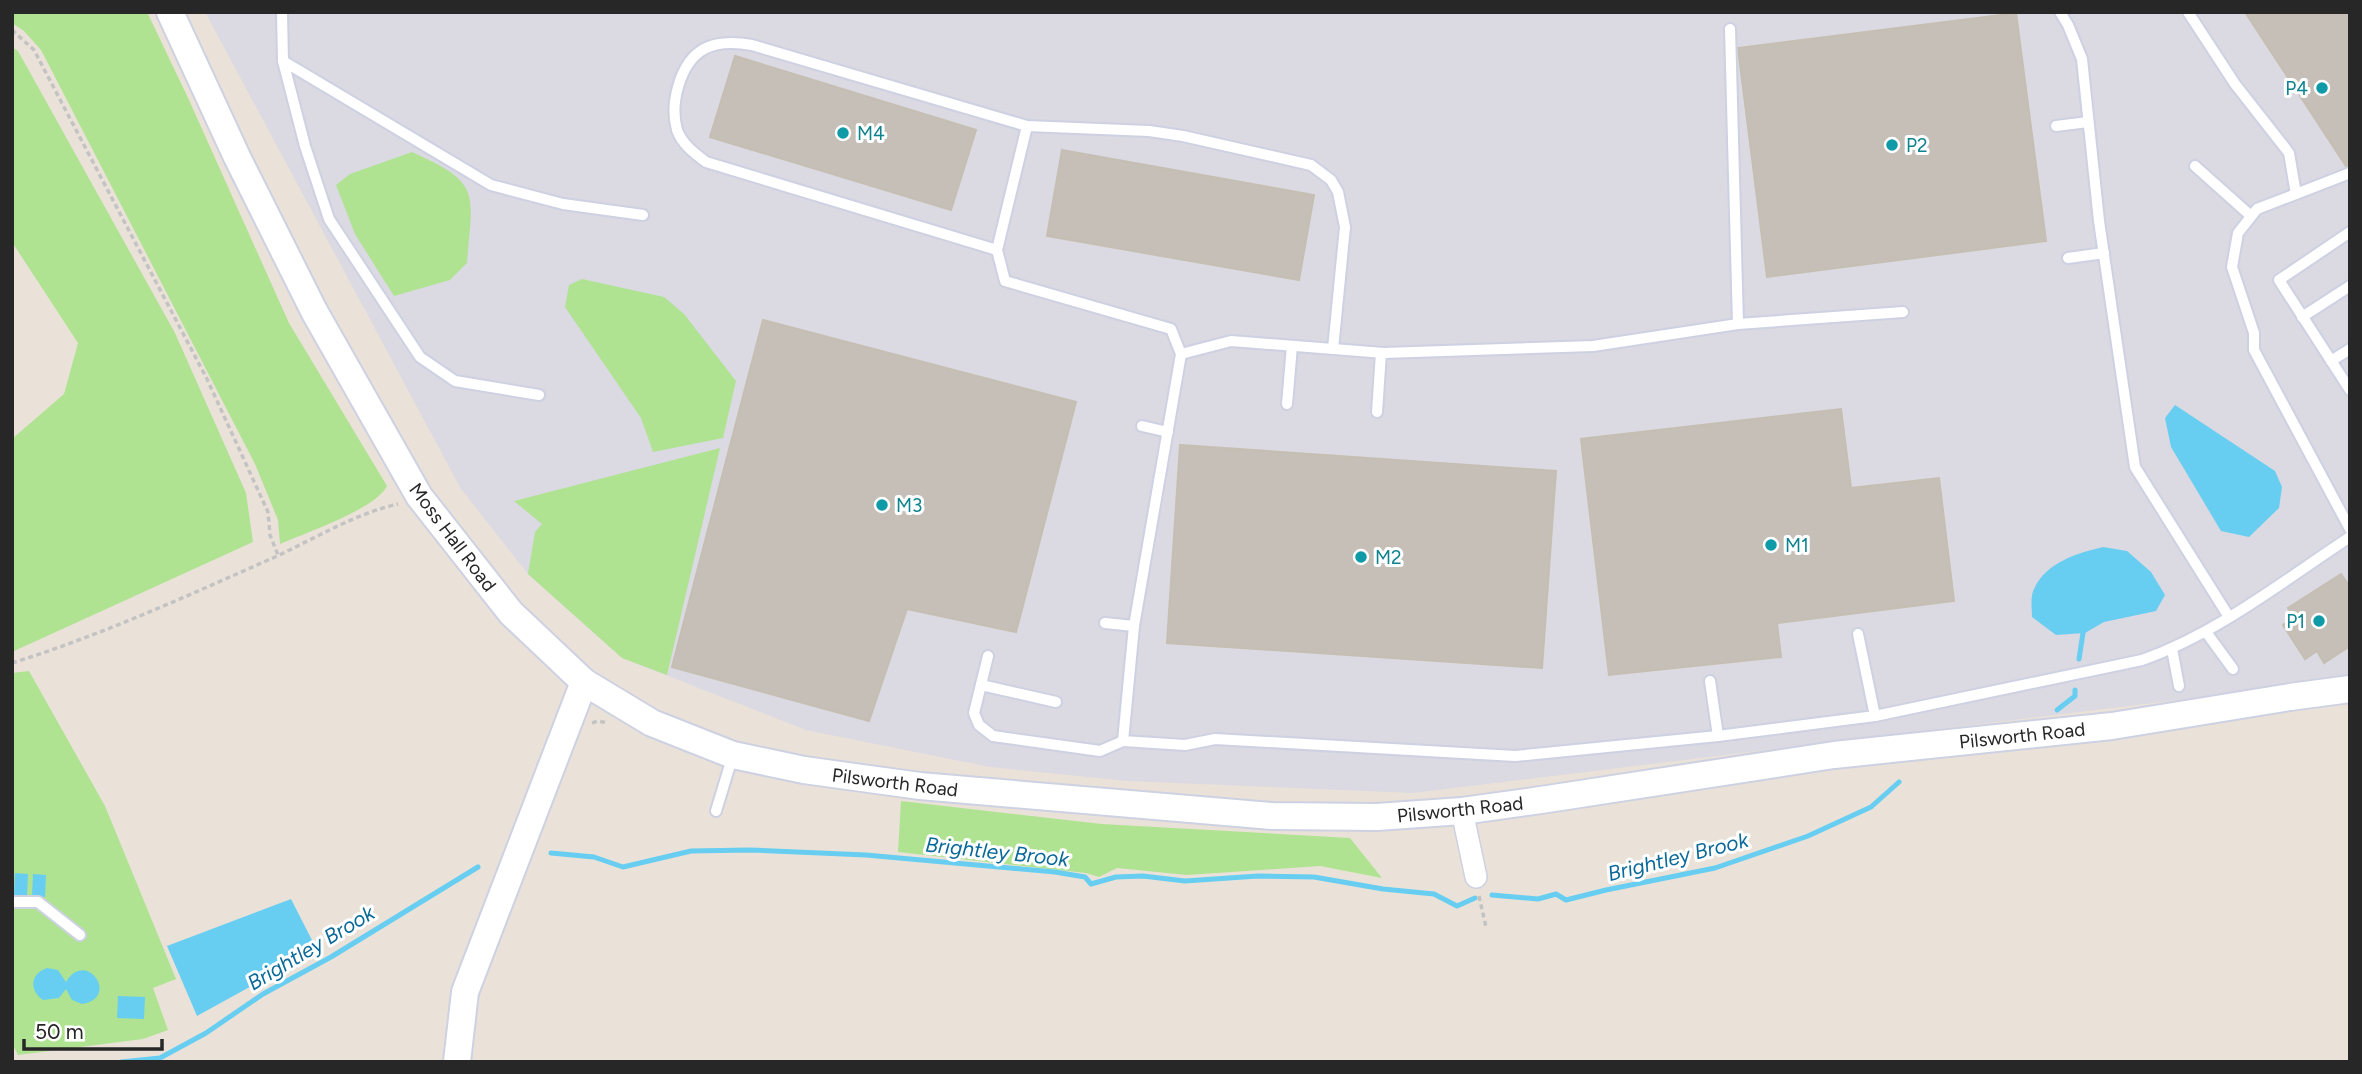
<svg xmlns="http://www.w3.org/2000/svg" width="2362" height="1074" font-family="Figtree,sans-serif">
<rect width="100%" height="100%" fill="#eae2d8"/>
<path fill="#dbd9e2" d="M205,12H2350V679L1413,793L1128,781L990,767L806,730L622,658L528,574L461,489Z"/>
<g fill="#afe392">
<path d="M12,12H147L189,100L289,323L387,486C376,509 305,533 280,544L278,520L255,464L41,50L24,31L12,23Z"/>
<path d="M12,47L18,51L175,333L246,493L253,542L12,652V439L64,394L78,343L12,242Z"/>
<path d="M412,152C483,184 472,192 467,263L450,280L394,296L355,234L336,185L350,174Z"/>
<path d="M582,279L664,297L684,314L736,381L723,438L653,452L641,418L565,307L569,285Z"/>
<path d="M720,448L667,675L622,658L528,574L535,532L542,524L514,501Z"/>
<path d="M29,671L105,806L176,979L153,988L168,1030L143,1039L18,1055L12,1043V673Z"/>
<path d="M901,801L1102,824L1350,838L1382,878L1320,866L1187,875L1117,868L1099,877L1086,873L898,852Z"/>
</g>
<g fill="#67cef1">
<path d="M2175,405L2275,471L2282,487L2279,508L2249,537L2221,531L2171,447L2165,418Z"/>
<path d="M2103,547L2127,551L2151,572L2165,595L2156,611L2104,622L2085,633L2056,635L2032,617C2032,609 2030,596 2034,589C2046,562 2078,553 2103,547Z"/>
<path d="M15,873L28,874L27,896L14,895Z"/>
<path d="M33,874L46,875L45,897L32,896Z"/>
<path d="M291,899L317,950L197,1016L167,946Z"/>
<path d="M47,968L58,970L66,982C86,948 121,998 82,1004L72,1000L66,989L59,998L43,1000C29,990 30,974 47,968Z"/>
<path d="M118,996L145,997L144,1019L117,1018Z"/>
</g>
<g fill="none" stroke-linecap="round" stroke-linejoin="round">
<g stroke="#67cef1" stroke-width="5">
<path d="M2079,659L2083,633"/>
<path d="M2057,710L2075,696V690"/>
<path d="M551,853L594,857L623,867L691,851L750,850L866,855L1055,872L1085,877L1091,884L1116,877L1143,876L1185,881L1258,876L1314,877L1383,889L1434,894L1457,906L1475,898"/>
<path d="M1492,895L1538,899L1556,894L1566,900L1606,890L1715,868L1808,836L1871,807L1899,782"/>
<path d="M121,1062L160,1058L206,1033L263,994L331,957L478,867"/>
</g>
</g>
<g fill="#c5bfb8" stroke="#c5beb2" stroke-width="2">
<path d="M2245,12H2350V165L2346,166Z"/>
<path d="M2016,13L2046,241L1767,277L1738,48Z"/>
<path d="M735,56L976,130L951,210L710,137Z"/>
<path d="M1062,150L1314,195L1299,280L1047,236Z"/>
<path d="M763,320L1076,402L1016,632L907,609L869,721L672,667Z"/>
<path d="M1841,409L1851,488L1939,478L1954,601L1777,623L1781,657L1609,675L1581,439Z"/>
<path d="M1180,445L1556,471L1542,668L1167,643Z"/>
<path d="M2341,574L2350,587V646L2324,663L2317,651L2305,659L2283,625L2295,617L2288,608Z"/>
</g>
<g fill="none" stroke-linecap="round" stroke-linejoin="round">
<g stroke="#cdd1e1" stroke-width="14">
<g id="service">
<path d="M282,12L283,61L305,146L329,219L420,357L455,381L539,395"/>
<path d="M2060,12L2068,25L2082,59L2099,221L2135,467L2229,617"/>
<path d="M2188,12L2235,84L2289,153L2296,194"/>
<path d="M1730,29L1738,324"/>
<path d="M283,61L491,185L563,204L643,215"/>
<path d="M1027,126L997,250L1005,281L1171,329L1181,354L1134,626L1123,741L1185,745L1215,739L1515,756L1718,736L1875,716L2142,660C2218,633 2283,581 2350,537"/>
<path d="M2056,126L2088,122"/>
<path d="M2195,166L2251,216"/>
<path d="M2350,173L2257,209L2238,233L2232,267L2254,333V350L2350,529"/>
<path d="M2350,232L2279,280L2350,390"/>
<path d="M997,250L706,162C694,153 682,144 677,130C673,116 674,101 678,87C689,48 713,38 752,45L1027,126L1149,131L1183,136L1311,165L1331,180L1338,192L1345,227L1333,349"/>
<path d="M2068,258L2104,253"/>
<path d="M2302,317L2350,286"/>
<path d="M1181,354L1231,341L1384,353L1593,346L1738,324L1903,312"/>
<path d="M2331,361L2350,349"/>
<path d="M1287,404L1292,346"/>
<path d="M1377,412L1381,353"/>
<path d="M1142,426L1168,432"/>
<path d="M1105,623L1134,626"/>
<path d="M2206,632L2233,669"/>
<path d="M1858,634L1875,716"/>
<path d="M2172,649L2179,686"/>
<path d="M988,656L974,713L979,725L993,736L1100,751L1123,741"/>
<path d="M1710,681L1718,736"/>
<path d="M981,685L1056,702"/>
<path d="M716,811L733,755"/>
<path d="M12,902H38L80,935"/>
</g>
</g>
<g stroke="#cdd1e1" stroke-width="24">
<path id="minor" d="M1462,811L1476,877"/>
</g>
<g stroke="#cdd1e1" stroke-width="30">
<g id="tertiary">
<path d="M170,12L237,157L314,311L419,496L511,613L584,682L652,723L733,755L804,770L920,786L1272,816L1377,817L1462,811L1541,800L1834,755L2112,726L2290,697L2350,689"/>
<path d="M457,1062L465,992L584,682"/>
</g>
</g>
<g stroke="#c3c3c3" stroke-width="3.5" stroke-dasharray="5 3.5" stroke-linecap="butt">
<path d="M12,30L34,50L207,379L268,512L270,535L278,555"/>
<path d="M12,663C102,635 189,595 275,557C316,538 354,514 398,504"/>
<path d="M592,723L598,721L608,723"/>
<path d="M1479,896L1486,927"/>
</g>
<use href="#service" stroke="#fff" stroke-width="10"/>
<use href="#minor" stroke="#fff" stroke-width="21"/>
<use href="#tertiary" stroke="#fff" stroke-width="26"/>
</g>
<g fill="#0f9aa8" stroke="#fff" stroke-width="2.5">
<circle cx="2322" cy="88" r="7"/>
<circle cx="843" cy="133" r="7"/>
<circle cx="1892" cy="145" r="7"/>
<circle cx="882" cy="505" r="7"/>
<circle cx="1771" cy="545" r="7"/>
<circle cx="1361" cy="557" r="7"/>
<circle cx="2319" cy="621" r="7"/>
</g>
<g text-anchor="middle" stroke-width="6" stroke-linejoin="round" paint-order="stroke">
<g font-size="19" fill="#0d838f" stroke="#fff" text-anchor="start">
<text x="2308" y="95" text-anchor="end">P4</text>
<text x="857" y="140">M4</text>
<text x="1906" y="152">P2</text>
<text x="896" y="512">M3</text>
<text x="1785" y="552">M1</text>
<text x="1375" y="564">M2</text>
<text x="2305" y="628" text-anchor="end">P1</text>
</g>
<g font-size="19" fill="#272727" stroke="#fff">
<text transform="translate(453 537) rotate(53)" y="7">Moss Hall Road</text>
<text transform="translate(2022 735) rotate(-6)" y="7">Pilsworth Road</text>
<text transform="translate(895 782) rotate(7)" y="7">Pilsworth Road</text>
<text transform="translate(1460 809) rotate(-6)" y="7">Pilsworth Road</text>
</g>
<g font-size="21" font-style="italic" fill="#0a6998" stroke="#fff">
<text transform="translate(997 852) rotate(6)" y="7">Brightley Brook</text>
<text transform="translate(1678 857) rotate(-14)" y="7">Brightley Brook</text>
<text transform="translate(311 948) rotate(-31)" y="7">Brightley Brook</text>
</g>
</g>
<rect width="2362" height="1074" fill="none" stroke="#272727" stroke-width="28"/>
<path d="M24 1039v10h138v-10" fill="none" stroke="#272727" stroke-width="3.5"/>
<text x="35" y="1039" font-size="21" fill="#272727" stroke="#ffffff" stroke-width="5" paint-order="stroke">50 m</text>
</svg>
